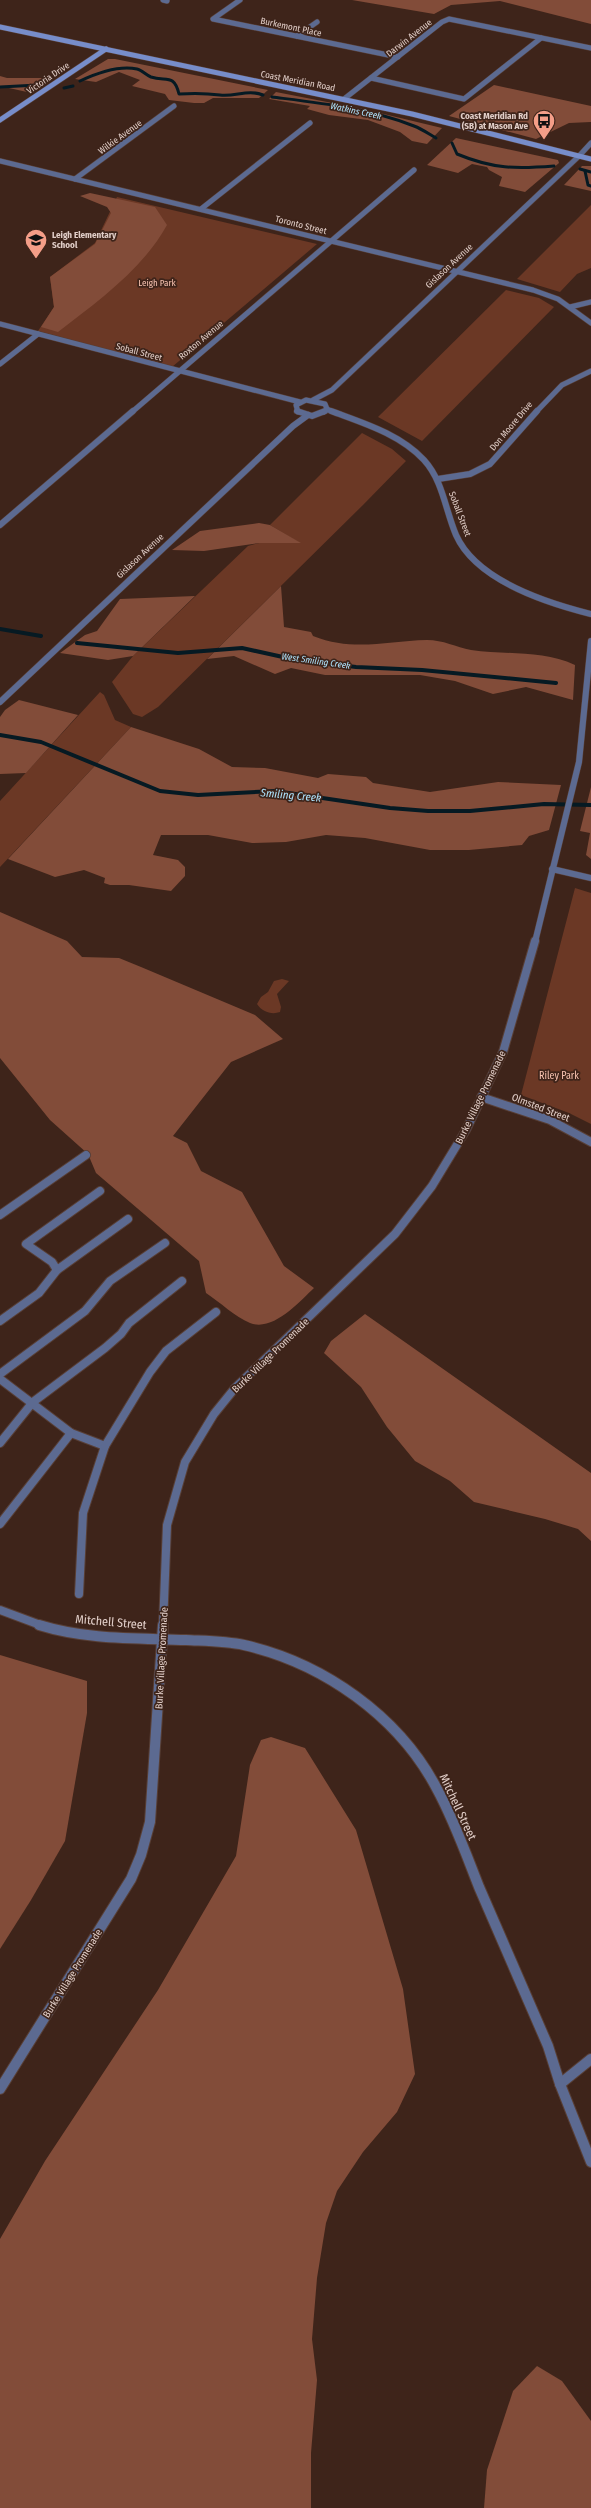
<svg xmlns="http://www.w3.org/2000/svg" width="591" height="2508" font-family="'Fira Sans Condensed',sans-serif">
<rect width="100%" height="100%" fill="#3e241a"/>
<g fill="#6b3825">
<path d="M117,197L317,244L172,367L38,331L54,307L50,277L95,243Z"/>
<path d="M591,205V268L577,274L560,292L517,279Z"/>
<path d="M506,290L539,298L554,307L422,441L378,417Z"/>
<path d="M362,433L392,449L406,461L363,505L158,707L142,717L133,714L112,682L133,656L248,546L259,543H300L270,525Z"/>
<path d="M100,692L104,695L115,720L131,727L0,867V801Z"/>
<path d="M575,888L591,893V1124L569,1113L521,1095Z"/>
<path d="M282,979L289,981L277,994L281,1007L280,1012C272,1015 262,1012 257,1004L261,997L268,992L274,981Z"/>
</g>
<g fill="#824c39">
<path d="M352,0H591V24L500,1L451,5L434,14Z"/>
<path d="M108,59H115L268,90L259,98H213L204,103H194L169,100L165,94L132,86L140,80L119,72L96,82L75,79Z"/>
<path d="M0,76L7,78H49L27,92L0,86Z"/>
<path d="M494,85L591,106V122L569,123L536,139L449,116Z"/>
<path d="M276,92L363,109L442,128L427,144L412,141L400,132L368,120L329,115L307,109L310,106L269,99Z"/>
<path d="M456,138L558,160L559,163L525,192L499,186L502,177L489,170L487,167L472,164L458,173L427,165Z"/>
<path d="M582,166H591V191L564,185Z"/>
<path d="M90,193L155,207L167,225C143,269 97,302 58,332L41,327L54,307L50,277L95,244L111,213L107,207L80,196Z"/>
<path d="M259,523L270,525L301,543H259L204,551L172,550L200,531Z"/>
<path d="M281,586L284,627L311,632L313,636C354,652 386,641 427,640C443,640 456,647 471,650C506,655 542,650 575,665L573,700L526,687L493,694L455,681L420,675H325L291,668L275,674L234,656L207,659Z"/>
<path d="M195,596L133,656L108,660L60,653L85,635L97,631L120,599Z"/>
<path d="M19,700L78,715L26,773L0,774V717L5,710Z"/>
<path d="M131,727L199,749L232,767L265,768L318,778L328,774L366,777L373,783L430,792L498,782L561,785L549,830L529,836L522,845L469,850H430L365,838L326,835L286,842L252,843L208,835H161L153,855L178,860L185,867V876L171,891L129,885H110L104,883L105,878L84,870L55,877L8,859Z"/>
<path d="M591,787V859L586,855L590,833L580,831Z"/>
<path d="M0,912L67,941L82,957L119,958L141,967L255,1015L283,1039L231,1062L173,1136L187,1143L201,1171L242,1192L284,1266L314,1288C299,1302 273,1332 250,1323C235,1317 220,1302 206,1293L199,1261L96,1173L88,1154L50,1120L0,1058Z"/>
<path d="M365,1314L591,1473V1541L578,1529L545,1519L474,1502L450,1481L415,1461L387,1427L361,1387L324,1353L331,1341Z"/>
<path d="M0,1655L87,1681V1713L65,1841L31,1900L0,1949Z"/>
<path d="M271,1737L305,1748L356,1830L403,1989L415,2074L397,2112L363,2152L337,2191L326,2223L317,2278L312,2339L317,2380L311,2453V2508H0V2239L45,2161L158,1990L236,1856L250,1765L261,1740Z"/>
<path d="M537,2366L562,2381L591,2421V2508H484L487,2470L513,2391Z"/>
</g>
<g fill="none" stroke-linecap="round" stroke-linejoin="round">
<g stroke="#061a23" stroke-width="3">
<path d="M80,81C97,73 118,65 137,69C142,70 146,75 151,77C166,82 174,73 179,94C194,93 205,93 220,95C235,97 248,89 263,95"/>
<path d="M0,87L38,85"/>
<path d="M64,88L73,86"/>
<path d="M272,97C320,103 369,108 414,126C422,129 429,134 436,138"/>
<path d="M452,143L457,154C493,169 516,169 554,166"/>
<path d="M580,169L591,172"/>
<path d="M585,171L588,185L591,186"/>
</g>
<g stroke="#061a23" stroke-width="4">
<path d="M0,629L41,636"/>
<path d="M77,643L178,653L242,648L292,659L356,667L422,670L556,683"/>
<path d="M0,735L41,742L160,791L198,795L275,791L390,808L428,811H470L544,804L591,805"/>
</g>
<g stroke="#583f36" stroke-width="6">
<g id="minor-far2">
<path d="M163,0L167,1"/>
<path d="M240,0L213,19L398,57"/>
<path d="M297,36L317,22"/>
<path d="M371,78L464,99L541,38"/>
<path d="M344,99L442,22L449,19L591,48"/>
<path d="M579,156L591,143"/>
<path d="M0,161L533,290L558,299L591,323"/>
<path d="M75,179L174,106"/>
<path d="M201,209L310,123"/>
<path d="M570,307L591,302"/>
<path d="M0,364L38,334"/>
<path d="M132,412L414,170"/>
<path d="M536,412L562,385L591,371"/>
</g>
</g>
<g stroke="#583f36" stroke-width="7">
<g id="minor-far1">
<path d="M438,479L470,474L490,464L537,411"/>
<path d="M0,525L133,411"/>
<path d="M552,869L591,878"/>
</g>
</g>
<g stroke="#583f36" stroke-width="10">
<g id="minor">
<path d="M481,1097L550,1120L591,1142"/>
<path d="M0,1215L86,1155"/>
<path d="M57,1270L128,1219"/>
<path d="M0,1321L39,1293L57,1270L52,1262L26,1244L100,1191"/>
<path d="M0,1374L85,1311L110,1281L165,1243"/>
<path d="M0,1379L71,1433L105,1446L83,1513L79,1594"/>
<path d="M0,1443L33,1402L105,1348L121,1334L129,1323L182,1281"/>
<path d="M105,1446L150,1372L166,1351L216,1312"/>
<path d="M0,1524L71,1433"/>
</g>
</g>
<g stroke="#583f36" stroke-width="6">
<g id="tertiary-far3">
<path d="M0,324L300,402"/>
<path d="M313,400L332,390L579,156"/>
<path d="M327,409L333,412"/>
<path d="M298,412L296,405L306,400L325,404L327,409L324,412"/>
</g>
</g>
<g stroke="#583f36" stroke-width="7">
<g id="tertiary-far2">
<path d="M297,411L312,416L325,411"/>
<path d="M331,411C363,423 400,434 424,460C443,481 445,509 456,535C476,580 547,603 591,614"/>
<path d="M0,702L293,426L308,415"/>
<path d="M535,942L579,762L591,641"/>
</g>
</g>
<g stroke="#583f36" stroke-width="10">
<g id="tertiary-far1">
<path d="M0,1610L43,1626"/>
<path d="M163,1626L167,1525L185,1462L214,1414L235,1388L395,1234L432,1186L466,1130L503,1052L535,941"/>
</g>
</g>
<g stroke="#583f36" stroke-width="12">
<g id="tertiary">
<path d="M39,1625C87,1640 137,1638 186,1640C205,1641 226,1641 244,1645C323,1663 399,1716 437,1789C454,1820 466,1854 479,1887C502,1940 525,1993 548,2046L560,2084L591,2162"/>
<path d="M560,2084L591,2059"/>
<path d="M0,2089L131,1879L141,1855L150,1822L163,1625"/>
</g>
</g>
<g stroke="#583f36" stroke-width="6">
<g id="secondary">
<path d="M0,27L412,114L591,159"/>
<path d="M0,120L106,49"/>
</g>
</g>
<use href="#minor-far2" stroke="#5c6a91" stroke-width="5"/>
<use href="#minor-far1" stroke="#5c6a91" stroke-width="6"/>
<use href="#minor" stroke="#5c6a91" stroke-width="8"/>
<use href="#tertiary-far3" stroke="#5c6a91" stroke-width="5"/>
<use href="#tertiary-far2" stroke="#5c6a91" stroke-width="6"/>
<use href="#tertiary-far1" stroke="#5c6a91" stroke-width="8"/>
<use href="#tertiary" stroke="#5c6a91" stroke-width="10"/>
<use href="#secondary" stroke="#778dca" stroke-width="5"/>
</g>
<defs>
<g id="bus-pin" transform="scale(1.15)"><path d="M0 17L-7.5 6A9.5 9.5 0 1 1 7.5 6Z" fill="#f49e88" stroke="#3e241a"/><path d="M-5-6H5V4H4V6H2V4H-2V6H-4V4H-5ZM-3.5-4V0h7V-4ZM-3.5 1.2v1.5H-2V1.2ZM2 1.2v1.5H3.5V1.2Z" fill="#111"/></g>
<g id="school-pin" transform="scale(1.15)"><path d="M0 17L-7.5 6A9.5 9.5 0 1 1 7.5 6Z" fill="#f49e88" stroke="#3e241a"/><path d="M0-5L7-2L0 1L-7-2ZM-4 1L0 2.5L4 1V4Q0 6-4 4Z" fill="#111"/></g>
</defs>
<g fill-rule="evenodd">
<use href="#bus-pin" x="544" y="121"/>
<use href="#school-pin" x="36" y="240"/>
</g>
<g text-anchor="middle" stroke-width="3.5" stroke-linejoin="round" paint-order="stroke">
<g font-size="9" fill="#e1cec8" stroke="#3e241a">
<text transform="translate(291 27) rotate(12)" y="3">Burkemont Place</text>
<text transform="translate(409 38) rotate(-38)" y="3">Darwin Avenue</text>
<text transform="translate(48 78) rotate(-34)" y="3">Victoria Drive</text>
<text transform="translate(298 81) rotate(11)" y="3">Coast Meridian Road</text>
<text transform="translate(120 137) rotate(-36)" y="3">Wilkie Avenue</text>
<text transform="translate(301 225) rotate(14)" y="3">Toronto Street</text>
<text transform="translate(449 266) rotate(-43)" y="3">Gislason Avenue</text>
<text transform="translate(201 340) rotate(-40)" y="3">Roxton Avenue</text>
<text transform="translate(139 352) rotate(15)" y="3">Soball Street</text>
<text transform="translate(511 426) rotate(-50)" y="3">Don Moore Drive</text>
<text transform="translate(460 514) rotate(69)" y="3">Soball Street</text>
<text transform="translate(140 556) rotate(-43)" y="3">Gislason Avenue</text>
</g>
<g font-size="9" font-style="italic" fill="#aee4fe" stroke="#3e241a">
<text transform="translate(356 111) rotate(12)" y="3">Watkins Creek</text>
<text transform="translate(316 661) rotate(8)" y="3">West Smiling Creek</text>
</g>
<g font-size="9" font-weight="bold" fill="#e1cec8" stroke="#3e241a" text-anchor="end">
<text x="528" y="119">Coast Meridian Rd<tspan x="528" dy="10">(SB) at Mason Ave</tspan></text>
<text x="52" y="238" text-anchor="start">Leigh Elementary<tspan x="52" dy="10">School</tspan></text>
</g>
<g font-size="9" fill="#f8c3b1" stroke="#3e241a">
<text x="157" y="286">Leigh Park</text>
</g>
<g font-size="10" fill="#f8c3b1" stroke="#3e241a">
<text x="559" y="1079">Riley Park</text>
</g>
<g font-size="10" fill="#e1cec8" stroke="#3e241a">
<text transform="translate(480 1097) rotate(-64)" y="4">Burke Village Promenade</text>
<text transform="translate(541 1107) rotate(21)" y="4">Olmsted Street</text>
<text transform="translate(270 1355) rotate(-44)" y="4">Burke Village Promenade</text>
<text transform="translate(161 1658) rotate(-87)" y="4">Burke Village Promenade</text>
<text transform="translate(72 1973) rotate(-58)" y="4">Burke Village Promenade</text>
</g>
<g font-size="11" font-style="italic" fill="#aee4fe" stroke="#3e241a">
<text transform="translate(291 795) rotate(5)" y="4">Smiling Creek</text>
</g>
<g font-size="12" fill="#e1cec8" stroke="#3e241a">
<text transform="translate(111 1622) rotate(5)" y="4">Mitchell Street</text>
<text transform="translate(458 1807) rotate(65)" y="4">Mitchell Street</text>
</g>
</g>
</svg>
